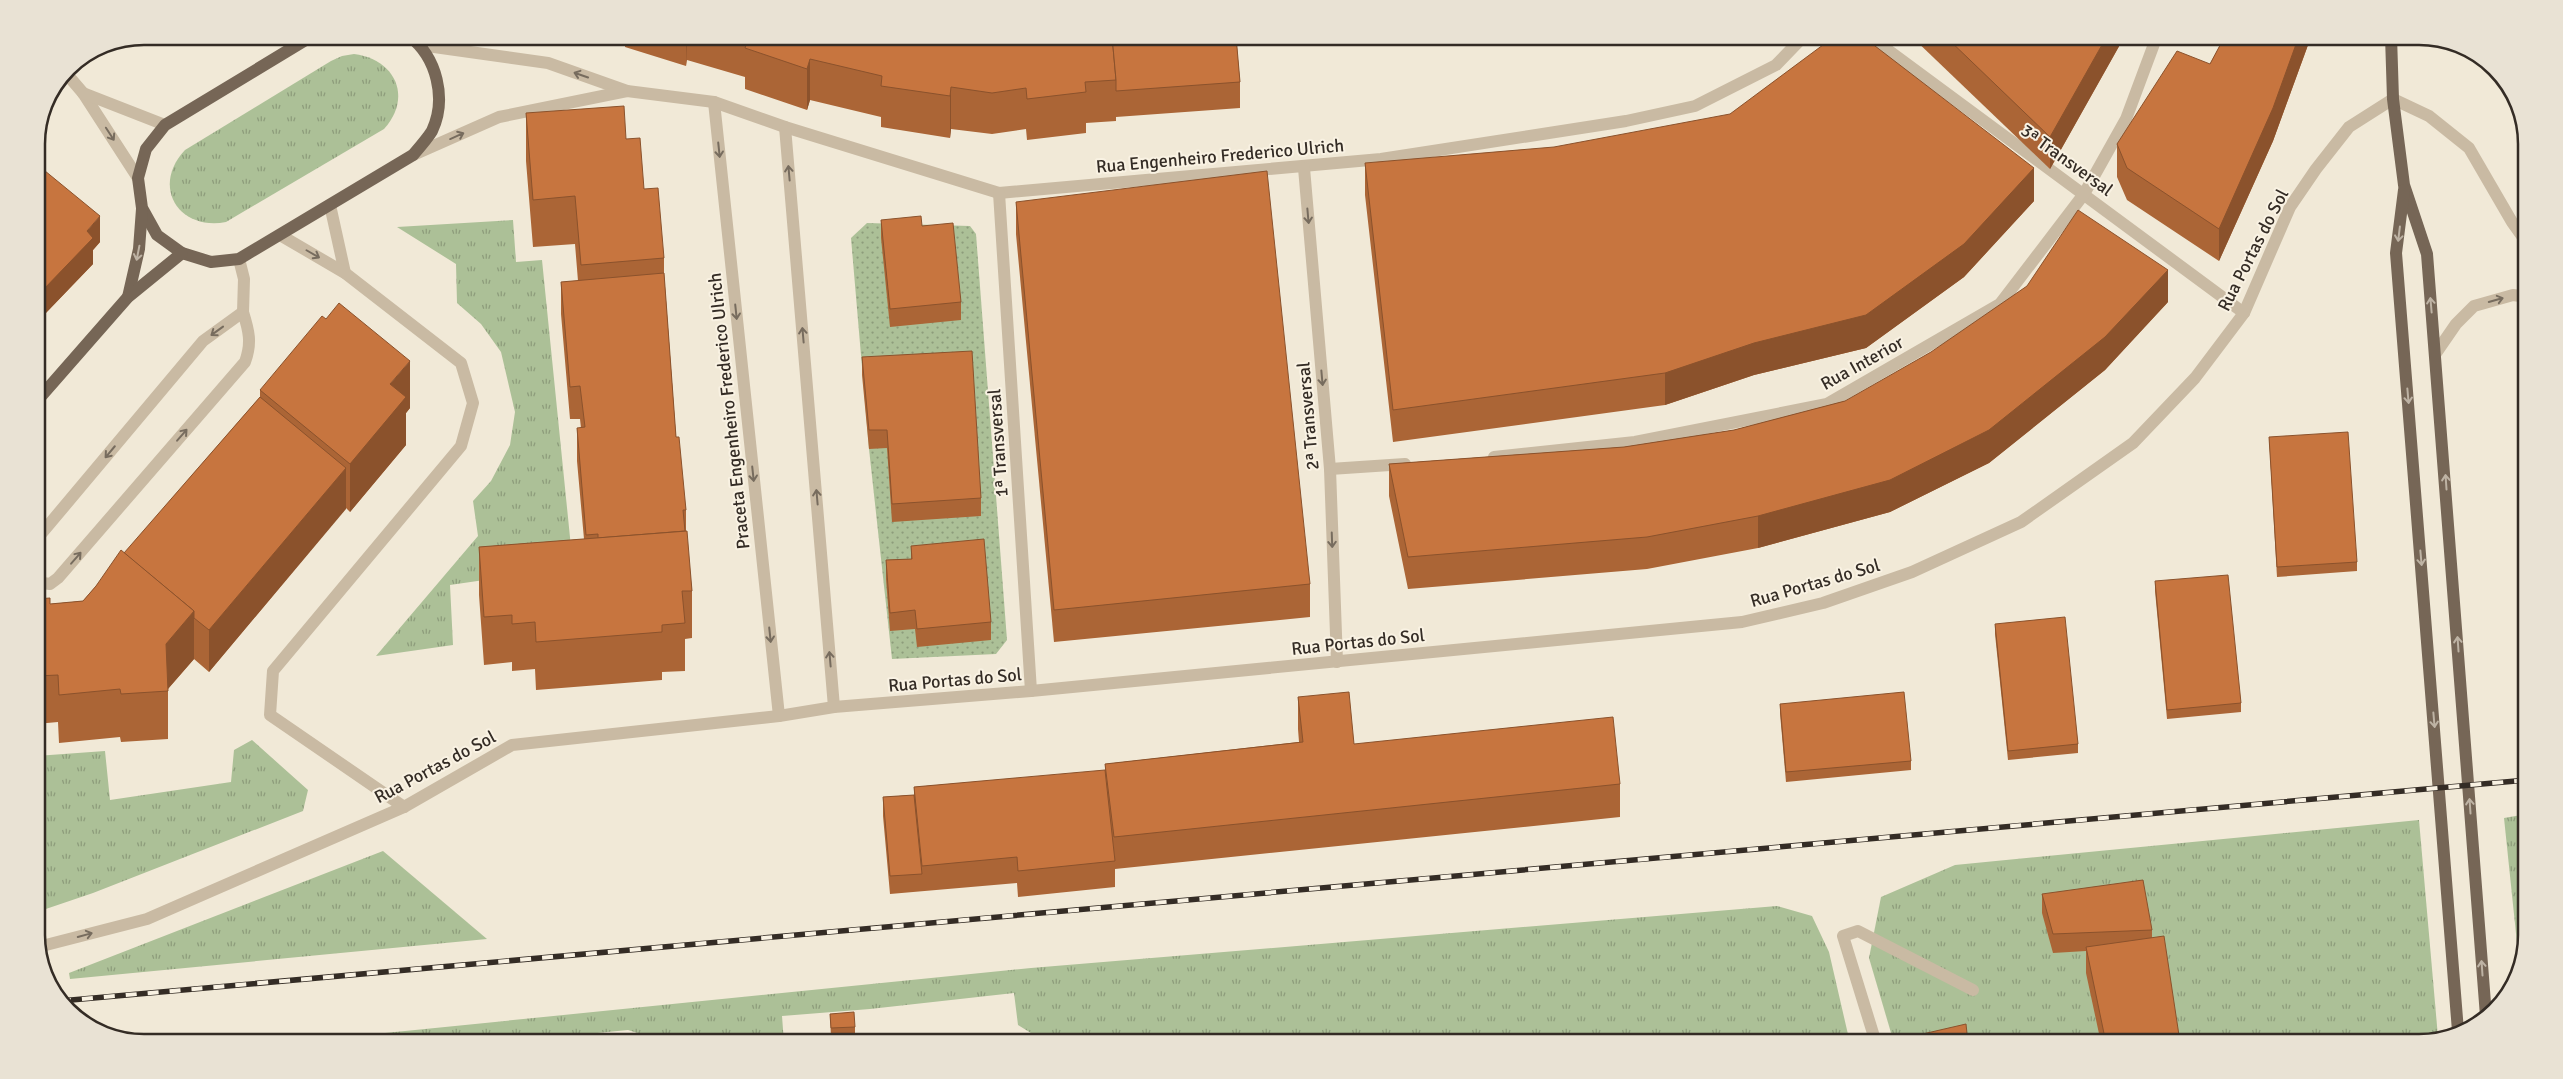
<svg xmlns="http://www.w3.org/2000/svg" width="2563" height="1079" font-family="Signika,sans-serif">
<defs>
<pattern id="grass-tufts" width="24" height="20" patternUnits="userSpaceOnUse" patternTransform="scale(1.25)"><rect width="24" height="20" fill="#acc097"/><path d="M3 7l-1-3M5 7V3M7 7l1-3M15 17l-1-3M17 17v-4M19 17l1-3" fill="none" stroke="#8d9c7b"/></pattern>
<pattern id="garden-dots" width="8" height="8" patternUnits="userSpaceOnUse" patternTransform="scale(1.25)"><rect width="8" height="8" fill="#acc097"/><path d="M2 2h.1M6 6h.1" fill="none" stroke="#8d9c7b" stroke-width="1.8" stroke-linecap="round"/></pattern>
</defs>
<rect width="100%" height="100%" fill="#f1e9d7"/>
<g fill="url(#grass-tufts)">
<path d="M354,54C395,59 413,97 384,129L226,222C178,231 151,186 185,150L331,61L342,56Z"/>
<path d="M513,220L516,262L542,260L573,567L450,585L453,645L376,656L478,536L473,501L491,481L510,445L515,412L501,352L481,324L457,303L456,264L397,227Z"/>
<path d="M252,740L308,790L303,811L93,893L37,912L36,756L105,751L110,800L231,782L234,750Z"/>
<path d="M2527,814V935L2520,972L2504,818Z"/>
<path d="M2419,820L2438,1037L2419,1043H1894L1869,958L1881,897L1955,865Z"/>
<path d="M383,851L487,939L70,979L69,973Z"/>
<path d="M1777,906L1812,916L1829,952L1850,1043H1047L1018,1025L1014,993L870,1009L782,1016L784,1043H669L628,1030L496,1043H285L1031,968Z"/>
</g>
<path fill="url(#garden-dots)" d="M867,223L970,226L976,234L1007,640L996,654L892,659L869,449L851,238Z"/>
<g fill="none" stroke-linecap="round" stroke-linejoin="round">
<g stroke="#c9baa3" stroke-width="12">
<path d="M1869,36L2244,313"/>
<path d="M420,45L548,63L627,91L714,102L785,127L999,193L1381,159L1626,121L1695,106L1776,65L1804,36"/>
<path d="M65,72L83,93L138,178"/>
<path d="M83,93L165,125"/>
<path d="M714,102L779,716"/>
<path d="M785,127L834,707"/>
<path d="M413,155L499,117L627,91"/>
<path d="M1304,168L1330,469L1337,662"/>
<path d="M999,193L1031,691"/>
<path d="M330,205L345,273"/>
<path d="M280,235L345,273L461,363L473,403L461,446L273,671L270,715L404,807"/>
<path d="M239,259L244,279L243,312"/>
<path d="M2436,353L2456,324L2474,306L2513,295L2527,297"/>
<path d="M1494,457L1635,442L1827,404L2000,304L2084,194L2126,119L2157,36"/>
<path d="M1330,469L1405,464"/>
<path d="M36,540L203,341L243,312C249,331 252,343 245,362L58,578L50,584L36,582"/>
<path d="M38,947L147,919L404,807L512,745L779,716L834,707L1031,691L1742,622L1823,603L1912,572L2021,522L2133,443L2195,378L2244,313L2290,207L2316,169L2349,127L2393,99L2429,116L2469,148L2512,222L2527,243"/>
<path d="M1876,1043L1843,936L1858,931L1973,990"/>
</g>
<g stroke="#766656" stroke-width="12">
<path d="M312,36L165,125L146,149L138,178L142,208L157,235L182,253L211,262L239,259L413,155C419,148 427,139 432,131C447,99 437,57 409,36"/>
<path d="M2391,36L2393,99L2404,185L2427,254L2486,1016"/>
<path d="M2404,190L2396,253L2458,1031"/>
<path d="M128,297L139,249L142,209"/>
<path d="M36,402L128,297L182,253"/>
</g>
<g stroke="#342c25" stroke-width="5.5">
<path id="rail" d="M60,1001L2527,780"/>
</g>
<use href="#rail" stroke="#f9f2e3" stroke-width="4" stroke-dasharray="11" stroke-linecap="butt"/>
</g>
<g fill="#ab6536">
<path d="M620,36H1236L1240,82V108L1116,117V121L1086,123V133L1027,140L1026,129L992,134L951,129L950,138L881,127V117L810,100L807,110L745,89V77L687,60L686,66L625,47V38Z"/>
<path d="M1911,36H2124L2122,41L2050,169Z"/>
<path d="M2225,36H2310L2308,45L2273,141L2219,261L2127,200L2117,177V144L2210,64Z"/>
<path d="M526,113L626,139L644,189L664,258V273L676,437L686,510V531L692,591V638L685,639V671L662,672V680L536,690L535,669L512,671V662L484,665L479,595V547L584,539L577,461V428H581L580,419H570L561,314V282L578,281L575,244L533,247L526,161Z"/>
<path d="M1365,163L2034,201L1964,277L1866,348L1754,375L1665,405L1393,442L1365,195Z"/>
<path d="M36,169L100,242L93,250V264L43,316L36,311Z"/>
<path d="M1016,202L1310,584V617L1054,642L1016,234Z"/>
<path d="M881,220L922,226L961,302V320L890,327L881,238Z"/>
<path d="M2168,302L2105,370L1989,463L1890,512L1758,548L1647,569L1408,589L1389,496V464L1624,447L1734,430L1845,401Z"/>
<path d="M862,357L981,498V516L892,522L887,448L869,449L862,375Z"/>
<path d="M260,390L410,408L406,413V445L350,512L346,508L209,672L194,659L168,689V739L121,742L120,737L59,743L58,722L36,724V599L50,604L83,601L96,586L260,397Z"/>
<path d="M2269,437L2357,562V571L2277,577Z"/>
<path d="M911,546L991,622V640L917,647L915,629L890,631L886,579V560L911,559Z"/>
<path d="M2155,581L2241,703V712L2167,719L2155,591Z"/>
<path d="M1995,624L2078,744V753L2008,760L1995,634Z"/>
<path d="M1298,697L1354,744L1620,784V817L1115,869V887L1018,897L1017,883L890,894L883,816V797L914,795V787L1105,771V764L1299,742L1298,729Z"/>
<path d="M1780,704L1911,761V770L1786,782L1780,713Z"/>
<path d="M2042,894L2152,930V938L2180,1043H2101L2086,973V951L2053,953L2042,913Z"/>
<path d="M830,1014L855,1027V1036L831,1038Z"/>
</g>
<g fill="#8b522c">
<path d="M686,36H687L686,66Z"/>
<path d="M2107,36H2124L2122,41L2050,169V137Z"/>
<path d="M2299,36H2310L2308,45L2273,141L2219,261V229Z"/>
<path d="M131,39L120,45V41Z"/>
<path d="M810,59V100L807,110V69Z"/>
<path d="M951,87V129L950,138V96Z"/>
<path d="M2034,168V201L1964,277L1866,348L1754,375L1665,405V373Z"/>
<path d="M100,216V242L93,250V264L43,316V290L87,231Z"/>
<path d="M2168,270V302L2105,370L1989,463L1890,512L1758,548V516Z"/>
<path d="M410,361V408L406,413V445L350,512V464L390,384Z"/>
<path d="M346,468V509L209,672V630Z"/>
<path d="M194,611V659L166,691V644Z"/>
</g>
<g fill="#c7753f" stroke="#8b522c">
<path d="M746,36H1112L1116,80L1085,82L1086,92L1027,99L1026,88L992,93L951,87L950,96L881,86L882,76L810,59L807,69L745,48L749,37Z"/>
<path d="M1112,36H1236L1240,82L1116,91V80Z"/>
<path d="M1835,36H1862L2034,168L1964,244L1866,315L1754,343L1665,373L1393,410L1365,163L1554,147L1730,114Z"/>
<path d="M1945,36H2107L2050,137Z"/>
<path d="M2225,36H2299L2273,108L2219,229L2127,168L2117,144L2177,51L2210,64Z"/>
<path d="M624,106L626,139L640,138L644,189L658,188L664,258L581,265L575,196L533,200L526,113Z"/>
<path d="M39,166L100,216L87,231L93,238L43,290L36,285V169Z"/>
<path d="M1267,171L1310,584L1054,610L1016,202Z"/>
<path d="M2078,210L2168,270L2105,337L1989,430L1890,480L1758,516L1647,537L1408,557L1389,464L1624,447L1734,430L1845,401L1931,352L2027,286Z"/>
<path d="M921,216L922,226L953,223L961,302L890,309L881,220Z"/>
<path d="M664,273L676,437H679L686,510H683L685,531L598,538V534L586,535L577,428L585,427L580,386L570,387L561,282Z"/>
<path d="M339,303L410,361L390,384L406,397L350,464L260,390L322,316L326,319Z"/>
<path d="M972,351L981,498L892,504L887,430H869L862,357Z"/>
<path d="M260,397L346,468L209,630L194,618V611L124,553Z"/>
<path d="M2348,432L2357,562L2277,567L2269,437Z"/>
<path d="M687,531L692,591H682L685,623L662,625V632L536,642L535,622L512,624V615L484,617L479,547Z"/>
<path d="M984,539L991,622L917,629L915,610L890,613L886,560L912,559L911,546Z"/>
<path d="M121,550L194,611L166,644L168,691L121,694L120,689L59,695L58,675L36,676V599L50,598V604L83,601L96,586Z"/>
<path d="M2228,575L2241,703L2167,710L2155,581Z"/>
<path d="M2065,617L2078,744L2008,751L1995,624Z"/>
<path d="M1349,692L1354,744L1613,717L1620,784L1114,837L1105,764L1303,742L1298,697Z"/>
<path d="M1904,692L1911,761L1786,772L1780,704Z"/>
<path d="M1105,770L1115,861L1018,871L1017,857L922,866L914,787Z"/>
<path d="M914,795L922,874L890,876L883,797Z"/>
<path d="M2143,880L2152,930L2053,934L2042,894Z"/>
<path d="M2164,936L2180,1042L2106,1043L2086,947Z"/>
<path d="M854,1012L855,1027L831,1028L830,1014Z"/>
<path d="M1966,1024L1968,1043H1902L1901,1039Z"/>
</g>
<defs><path id="oneway-shaft" d="M-6 0H5M1.5-3L5.5 0L1.5 3" fill="none" stroke-width="1.6" stroke-linecap="round" stroke-linejoin="round" transform="scale(1.25)"/></defs>
<g stroke="#776c5e">
<use href="#oneway-shaft" transform="translate(581 75) rotate(-161)"/>
<use href="#oneway-shaft" transform="translate(110 134) rotate(57)"/>
<use href="#oneway-shaft" transform="translate(457 136) rotate(-24)"/>
<use href="#oneway-shaft" transform="translate(719 150) rotate(84)"/>
<use href="#oneway-shaft" transform="translate(789 173) rotate(-95)"/>
<use href="#oneway-shaft" transform="translate(1308 216) rotate(85)"/>
<use href="#oneway-shaft" transform="translate(313 254) rotate(30)"/>
<use href="#oneway-shaft" transform="translate(2496 300) rotate(-16)"/>
<use href="#oneway-shaft" transform="translate(736 312) rotate(84)"/>
<use href="#oneway-shaft" transform="translate(217 331) rotate(144)"/>
<use href="#oneway-shaft" transform="translate(803 335) rotate(-95)"/>
<use href="#oneway-shaft" transform="translate(1322 378) rotate(85)"/>
<use href="#oneway-shaft" transform="translate(182 435) rotate(-49)"/>
<use href="#oneway-shaft" transform="translate(110 452) rotate(130)"/>
<use href="#oneway-shaft" transform="translate(753 474) rotate(84)"/>
<use href="#oneway-shaft" transform="translate(817 497) rotate(-95)"/>
<use href="#oneway-shaft" transform="translate(1332 540) rotate(88)"/>
<use href="#oneway-shaft" transform="translate(76 558) rotate(-49)"/>
<use href="#oneway-shaft" transform="translate(770 635) rotate(84)"/>
<use href="#oneway-shaft" transform="translate(830 659) rotate(-95)"/>
<use href="#oneway-shaft" transform="translate(85 935) rotate(-15)"/>
</g>
<g stroke="#beb3a4">
<use href="#oneway-shaft" transform="translate(2399 234) rotate(97)"/>
<use href="#oneway-shaft" transform="translate(138 253) rotate(101)"/>
<use href="#oneway-shaft" transform="translate(2431 305) rotate(-95)"/>
<use href="#oneway-shaft" transform="translate(2408 396) rotate(85)"/>
<use href="#oneway-shaft" transform="translate(2446 482) rotate(-94)"/>
<use href="#oneway-shaft" transform="translate(2421 558) rotate(85)"/>
<use href="#oneway-shaft" transform="translate(2458 644) rotate(-94)"/>
<use href="#oneway-shaft" transform="translate(2434 720) rotate(85)"/>
<use href="#oneway-shaft" transform="translate(2470 806) rotate(-94)"/>
<use href="#oneway-shaft" transform="translate(2482 968) rotate(-94)"/>
</g>
<g text-anchor="middle" stroke-width="4" stroke-linejoin="round" paint-order="stroke">
<g font-size="18" fill="#342c25" stroke="#f9f2e3">
<text transform="translate(1220 156) rotate(-5)" y="6">Rua Engenheiro Frederico Ulrich</text>
<text transform="translate(2067 160) rotate(36)" y="6">3ª Transversal</text>
<text transform="translate(2253 250) rotate(-63)" y="6">Rua Portas do Sol</text>
<text transform="translate(1862 363) rotate(-29)" y="6">Rua Interior</text>
<text transform="translate(729 411) rotate(-96)" y="6">Praceta Engenheiro Frederico Ulrich</text>
<text transform="translate(1308 416) rotate(-95)" y="6">2ª Transversal</text>
<text transform="translate(998 443) rotate(-94)" y="6">1ª Transversal</text>
<text transform="translate(1815 583) rotate(-16)" y="6">Rua Portas do Sol</text>
<text transform="translate(1358 642) rotate(-6)" y="6">Rua Portas do Sol</text>
<text transform="translate(955 680) rotate(-5)" y="6">Rua Portas do Sol</text>
<text transform="translate(435 767) rotate(-28)" y="6">Rua Portas do Sol</text>
</g>
</g>
<path d="M0 0H2563V1079H0ZM144 45H2419A99 99 0 0 1 2518 144V935A99 99 0 0 1 2419 1034H144A99 99 0 0 1 45 935V144A99 99 0 0 1 144 45Z" fill="#e9e2d4" fill-rule="evenodd"/>
<path fill="none" stroke="#342c25" stroke-width="2.5" d="M144 45H2419A99 99 0 0 1 2518 144V935A99 99 0 0 1 2419 1034H144A99 99 0 0 1 45 935V144A99 99 0 0 1 144 45Z"/>
</svg>
